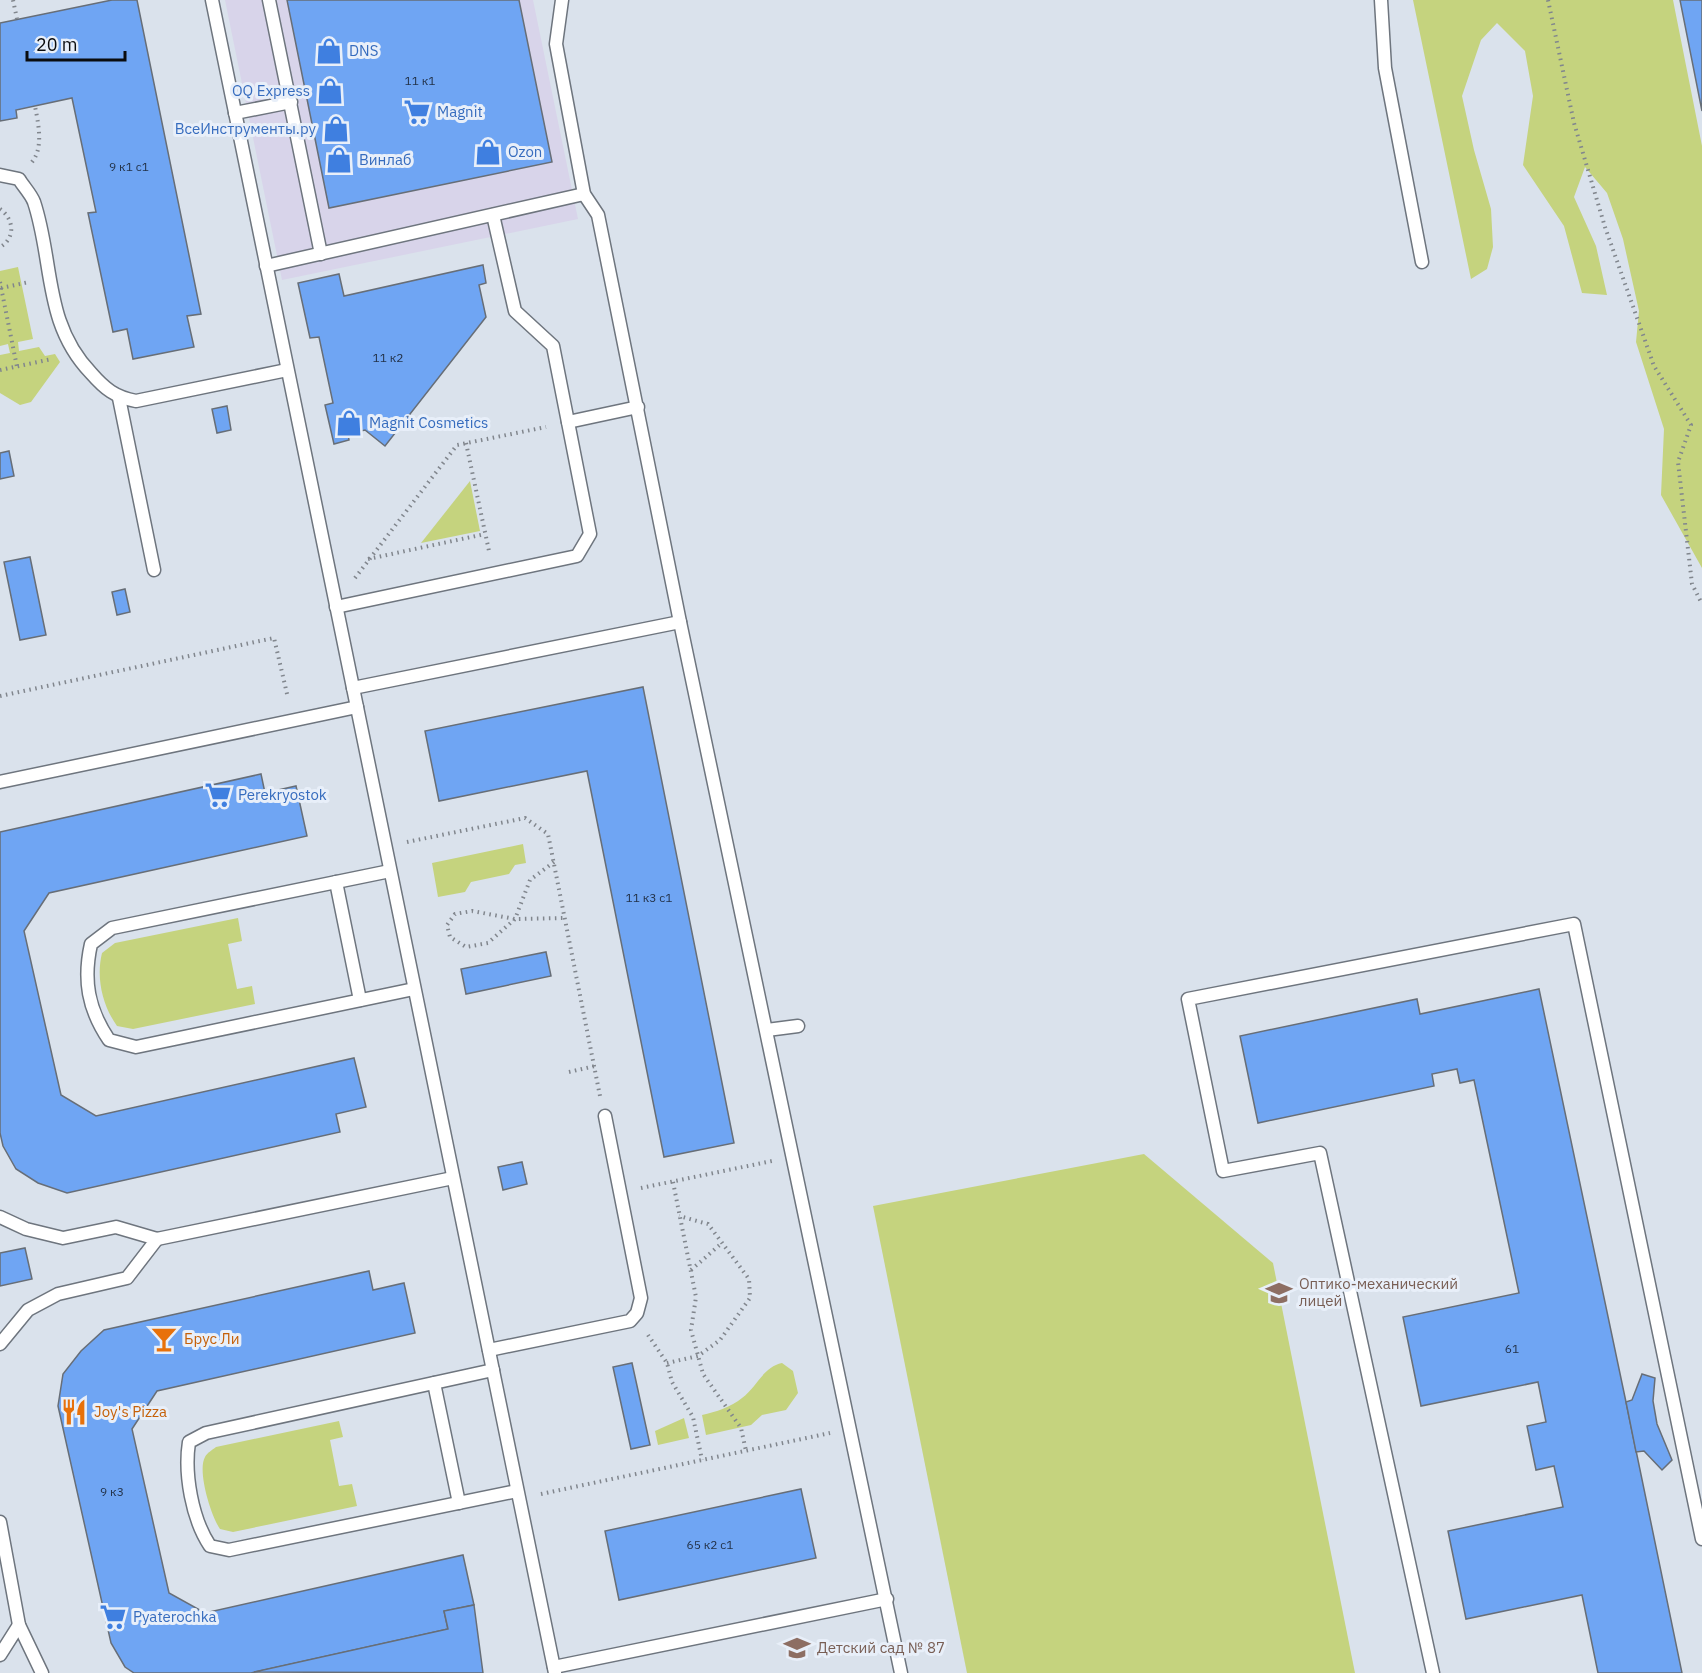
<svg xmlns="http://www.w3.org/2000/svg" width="1702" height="1673" font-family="'IBM Plex Sans',sans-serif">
<rect width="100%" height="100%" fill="#dae2ec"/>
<path fill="#d8d4ea" d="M225,0H533L578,219L282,280Z"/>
<g fill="#c5d37e">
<path d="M1413,0H1673L1702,146V568L1661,495L1664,429L1636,342L1639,311L1623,239L1607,193L1585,167L1574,197L1596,246L1607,295L1582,293L1564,226L1523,165L1533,96L1525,51L1497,23L1481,40L1462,96L1474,150L1491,209L1493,247L1487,269L1471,279Z"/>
<path d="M18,267L33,339L18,342L19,351L39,347L45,356L55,354L60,362L31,402L20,405L0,393V355L10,353L8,344L0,346V271Z"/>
<path d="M470,481L480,531L421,543Z"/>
<path d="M523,844L526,863L515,865L509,874L471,882L465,892L438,897L432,863Z"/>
<path d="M238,918L242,941L228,944L237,989L252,986L255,1004L133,1029L117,1026C102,1005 96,977 102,953L115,943Z"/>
<path d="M1144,1154L1273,1263L1355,1673H967L873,1206Z"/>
<path d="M782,1363L793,1371L798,1393L786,1410L762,1415L751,1425L706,1435L702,1415C716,1412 731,1407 742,1398C757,1387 763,1367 782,1363Z"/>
<path d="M684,1418L689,1438L658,1445L655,1431Z"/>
<path d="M339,1421L343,1437L330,1440L339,1486L352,1484L357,1506L233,1532L220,1529C211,1516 197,1471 205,1457C207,1453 212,1450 216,1447Z"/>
</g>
<g fill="#6fa5f3" stroke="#676e77" stroke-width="1.5">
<path d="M112,0H137L201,314L187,316L194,347L133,359L127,329L113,332L88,213L96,212L72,98L16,110L17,118L0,121V23Z"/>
<path d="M287,0H519L552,162L329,208Z"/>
<path d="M1680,0H1702V111Z"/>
<path d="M483,265L486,283L479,285L486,317L385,446L365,430L348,434L349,440L334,444L325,405L333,403L319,337L310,338L298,283L339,274L344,296Z"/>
<path d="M227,406L231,430L217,433L212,409Z"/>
<path d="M9,451L14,476L0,479V453Z"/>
<path d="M30,557L46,635L20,640L4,562Z"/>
<path d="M125,589L130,612L117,615L112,592Z"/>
<path d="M643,687L734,1143L664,1157L587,771L439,801L425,731Z"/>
<path d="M261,774L265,793L296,786L307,836L49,893L24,931L61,1095L96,1116L354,1058L366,1107L336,1114L340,1132L67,1193L38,1183L16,1169L3,1146L0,1133V832Z"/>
<path d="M546,952L551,976L466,994L461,969Z"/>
<path d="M1539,989L1626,1402L1682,1673H1598L1582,1595L1466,1619L1448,1531L1563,1507L1554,1466L1536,1470L1527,1426L1546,1422L1538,1382L1421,1406L1403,1317L1519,1293L1474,1080L1460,1083L1457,1069L1432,1074L1434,1086L1258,1123L1240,1036L1417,999L1420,1014Z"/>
<path d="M522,1162L527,1184L503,1190L498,1167Z"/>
<path d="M25,1248L32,1279L0,1286V1253Z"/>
<path d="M369,1271L373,1290L404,1283L415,1333L157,1391L132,1429L169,1593L205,1613L463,1555L474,1605L444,1611L448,1629L251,1673H134L125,1667L111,1643L58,1406L63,1374L81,1351L104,1330Z"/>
<path d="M632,1363L650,1445L631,1449L613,1367Z"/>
<path d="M1642,1374L1655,1378L1653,1401L1657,1424L1672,1460L1662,1470L1644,1451L1636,1452L1626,1402L1632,1400Z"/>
<path d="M801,1489L816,1558L619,1600L605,1531Z"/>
<path d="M474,1605L483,1673L254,1672L448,1629L444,1611Z"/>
</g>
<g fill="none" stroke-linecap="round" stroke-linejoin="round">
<g stroke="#6e757e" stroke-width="15">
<g id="service">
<path d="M212,0L555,1673"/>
<path d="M269,0L321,254"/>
<path d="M562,0L556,44L584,194L598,215L680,622L901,1673"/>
<path d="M1381,0L1385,68L1422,262"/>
<path d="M235,113L291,102"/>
<path d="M0,175L19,179C23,186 31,194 34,202C54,262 43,323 91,373C105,389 115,397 136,401L287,370"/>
<path d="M266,266L584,194"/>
<path d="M119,398L154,570"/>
<path d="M568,422L638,407"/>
<path d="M336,607L577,556L590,534L553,346L515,311L493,215"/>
<path d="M353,688L680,622"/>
<path d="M0,782L357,707"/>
<path d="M390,871L112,928L91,944C83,980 88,1009 109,1040L136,1047L414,989"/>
<path d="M336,882L360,1000"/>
<path d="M767,1030L798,1026"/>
<path d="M0,1217L26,1229L63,1238L116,1227L157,1239L127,1278L58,1294L28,1310L0,1344"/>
<path d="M157,1239L453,1178"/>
<path d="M489,1350L630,1321L637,1313L641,1298L605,1116"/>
<path d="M493,1370L206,1433L189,1442C184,1474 192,1519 210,1546L229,1550L517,1491"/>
<path d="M434,1383L459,1503"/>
<path d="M0,1522L19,1625L42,1673"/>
<path d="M0,1655L19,1625"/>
<path d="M554,1667L887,1599"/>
<path d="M1433,1673L1320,1153L1223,1171L1188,999L1574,924L1702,1539"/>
</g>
</g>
<g stroke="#81868d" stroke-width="4" stroke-dasharray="1.5 4.5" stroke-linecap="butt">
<path d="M13,0L17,19"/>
<path d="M1548,0L1574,123L1605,227L1654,366L1691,425L1678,462L1692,584L1702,604"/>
<path d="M32,162C44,147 38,123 35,106"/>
<path d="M0,209C14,219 16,238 0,247"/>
<path d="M0,282L17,367"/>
<path d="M1,288L29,282"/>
<path d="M0,370L52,359"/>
<path d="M466,443L489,551"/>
<path d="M368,559L485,534"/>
<path d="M355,578L457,445L546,427"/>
<path d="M0,696L274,638L288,698"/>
<path d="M407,842L525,818L548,834L600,1096"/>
<path d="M554,862L530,880L515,919L488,943L466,947L450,937L447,925L455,914L472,911L515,919L565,918"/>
<path d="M569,1072L595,1066"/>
<path d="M673,1182L696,1297L691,1330L703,1374L741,1428L746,1451"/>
<path d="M641,1188L772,1161"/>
<path d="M691,1270L722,1243"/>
<path d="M648,1335L667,1363L672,1382L693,1417L702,1460"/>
<path d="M667,1363L698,1356L720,1340L750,1298L749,1279L708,1224L679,1216"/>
<path d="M541,1494L830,1433"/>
</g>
<use href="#service" stroke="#fff" stroke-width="12"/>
</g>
<defs>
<g id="shop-bare" transform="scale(2.07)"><path d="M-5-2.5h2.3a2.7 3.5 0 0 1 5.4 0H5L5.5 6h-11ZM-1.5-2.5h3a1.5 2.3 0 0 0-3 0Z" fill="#3f7fe0" stroke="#e8eff9" stroke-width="2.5" paint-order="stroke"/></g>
<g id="supermarket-bare" transform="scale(2.07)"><path d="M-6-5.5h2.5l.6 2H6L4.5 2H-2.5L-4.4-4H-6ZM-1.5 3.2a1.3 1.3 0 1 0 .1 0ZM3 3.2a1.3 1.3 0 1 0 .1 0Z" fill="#3f7fe0" stroke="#e8eff9" stroke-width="2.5" paint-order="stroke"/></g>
<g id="university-bare" transform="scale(2.07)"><path d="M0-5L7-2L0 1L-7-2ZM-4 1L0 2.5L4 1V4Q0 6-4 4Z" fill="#8d6e63" stroke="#e8eff9" stroke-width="2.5" paint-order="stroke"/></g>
<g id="bar-bare" transform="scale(2.07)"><path d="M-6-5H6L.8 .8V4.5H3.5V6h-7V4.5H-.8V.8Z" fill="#e8710a" stroke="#e8eff9" stroke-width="2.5" paint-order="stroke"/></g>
<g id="restaurant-bare" transform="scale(2.07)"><path d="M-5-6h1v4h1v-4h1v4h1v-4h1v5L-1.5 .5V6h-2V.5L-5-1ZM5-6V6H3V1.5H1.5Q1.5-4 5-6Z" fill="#e8710a" stroke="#e8eff9" stroke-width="2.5" paint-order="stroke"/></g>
<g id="school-bare" transform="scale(2.07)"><path d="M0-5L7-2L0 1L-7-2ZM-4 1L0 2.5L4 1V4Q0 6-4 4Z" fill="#8d6e63" stroke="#e8eff9" stroke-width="2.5" paint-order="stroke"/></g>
</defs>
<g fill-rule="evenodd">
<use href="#shop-bare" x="329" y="51"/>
<use href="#shop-bare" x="330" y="91"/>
<use href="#supermarket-bare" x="417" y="112"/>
<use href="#shop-bare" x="336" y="129"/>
<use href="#shop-bare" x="488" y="152"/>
<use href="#shop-bare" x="339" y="160"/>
<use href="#shop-bare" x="349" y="423"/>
<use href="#supermarket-bare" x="218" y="795"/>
<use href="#university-bare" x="1279" y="1293"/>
<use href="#bar-bare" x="164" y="1339"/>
<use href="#restaurant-bare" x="74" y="1412"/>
<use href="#supermarket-bare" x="113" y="1617"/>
<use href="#school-bare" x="797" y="1648"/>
</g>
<g text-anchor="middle" stroke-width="6" stroke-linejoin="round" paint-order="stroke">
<g font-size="12" fill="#233248">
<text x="420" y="85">11 к1</text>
<text x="129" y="171">9 к1 с1</text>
<text x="388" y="362">11 к2</text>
<text x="649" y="902">11 к3 с1</text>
<text x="1512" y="1353">61</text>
<text x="112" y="1496">9 к3</text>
<text x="710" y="1549">65 к2 с1</text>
</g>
<g font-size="15" fill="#366cbe" stroke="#e8eff9" text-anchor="start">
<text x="349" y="56">DNS</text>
<text x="310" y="96" text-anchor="end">OQ Express</text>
<text x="437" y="117">Magnit</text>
<text x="316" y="134" text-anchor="end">ВсеИнструменты.ру</text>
<text x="508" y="157">Ozon</text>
<text x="359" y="165">Винлаб</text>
<text x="369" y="428">Magnit Cosmetics</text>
<text x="238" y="800">Perekryostok</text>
<text x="133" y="1622">Pyaterochka</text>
</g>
<g font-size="15" fill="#785e54" stroke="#e8eff9" text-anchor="start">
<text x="1299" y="1289">Оптико-механический<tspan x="1299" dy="17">лицей</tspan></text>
<text x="817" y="1653">Детский сад № 87</text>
</g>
<g font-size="15" fill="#c56008" stroke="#e8eff9" text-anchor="start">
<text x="184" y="1344">Брус Ли</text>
<text x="94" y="1417">Joy's Pizza</text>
</g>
</g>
<path d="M27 51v9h98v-9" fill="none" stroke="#0a0c0f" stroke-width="3"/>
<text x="36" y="51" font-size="18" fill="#0a0c0f" stroke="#e8eff9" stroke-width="4.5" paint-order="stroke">20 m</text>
</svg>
